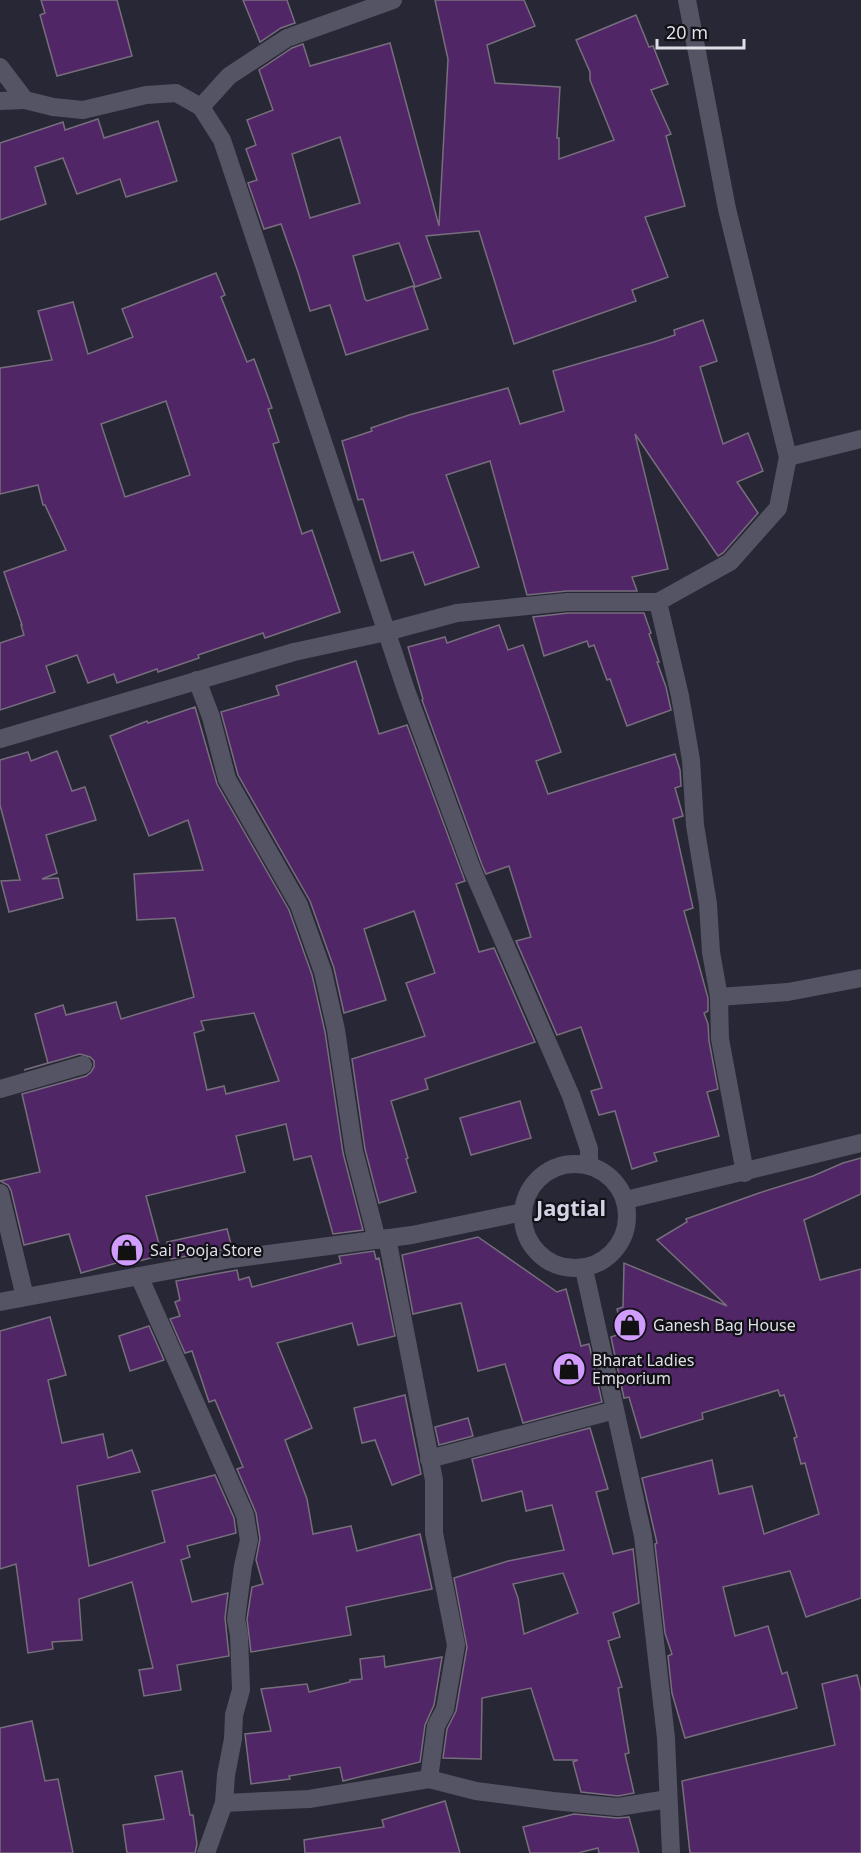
<svg xmlns="http://www.w3.org/2000/svg" width="861" height="1853" font-family="'Noto Sans',sans-serif">
<rect width="100%" height="100%" fill="#282735"/>
<g fill="#502666" stroke="#776e7d" stroke-width="1.5" fill-rule="evenodd">
<path d="M41,0H117L132,56L57,76L40,15L45,13Z"/>
<path d="M243,0H287L295,23L281,28L260,42Z"/>
<path d="M435,0H524L535,26L487,45L495,83L560,87L557,138H559V159L614,140L590,80V72L576,40L636,15L649,47L653,46L668,84L651,90L671,134L666,136L685,206L645,217L668,277L632,290L636,301L514,344L479,231L426,236L441,278L415,287L399,243L353,256L365,299L367,301L413,286L428,329L346,355L330,305L310,311L298,272L281,224L264,229L248,183L257,180L246,149L256,145L247,120L273,110L259,70L292,48L303,44L310,66L390,43L439,226L448,59ZM340,137L360,203L310,218L292,154Z"/>
<path d="M98,119L104,138L158,121L177,181L126,197L120,179L77,194L63,158L35,167L46,204L0,220V143L63,122L65,130Z"/>
<path d="M216,273L225,295L221,297L247,362L254,359L272,408L268,409L279,442L273,444L302,534L312,530L340,612L265,638L263,633L198,655L199,658L158,672L157,669L117,683L114,674L88,683L77,655L46,666L55,692L0,710V643L24,635L21,625H22L4,572L66,550L45,505H43L38,485L0,494V368L52,360L38,311L73,302L88,354L133,337L122,309ZM166,401L190,475L125,497L101,424Z"/>
<path d="M703,320L717,361L700,367L723,444L748,433L763,471L737,482L758,513L723,553L718,556L635,434L668,569L632,577L637,591H567L527,595L490,461L446,475L479,567L425,585L413,552L381,561L363,499L358,500L342,441L372,431L371,428L409,415L508,388L520,424L564,411L553,371L654,342L675,335L674,330Z"/>
<path d="M568,613H644L651,633L649,634L659,662H657L666,687L671,710L627,726L610,679L607,680L594,645L589,647L587,641L544,656L533,617Z"/>
<path d="M499,625L508,650L523,645L561,752L536,761L548,794L675,754L680,770L681,786L675,788L683,816L673,819L693,908L684,911L708,998V1011L704,1013L708,1024L709,1041L718,1089L707,1092L719,1136L654,1153L657,1161L632,1169L615,1111L599,1115L591,1091L602,1088L581,1027L557,1035L516,941L531,937L509,866L486,874L482,865L422,700L423,699L408,647L445,637L447,643Z"/>
<path d="M356,661L379,734L407,725L465,881L456,884L479,952L494,948L535,1042L425,1079L428,1089L391,1101L408,1158L406,1159L416,1192L379,1203L365,1149L352,1059L425,1036L406,983L435,973L414,911L364,929L386,1000L344,1013L334,968L310,901L238,775L221,712L279,695L276,686Z"/>
<path d="M195,707L217,784L289,910L312,975L325,1032L343,1153L363,1230L333,1234L311,1156L294,1160L286,1124L236,1136L245,1172L146,1196L162,1255L135,1262L134,1258L81,1273L69,1234L24,1245L11,1190L8,1185L0,1181L40,1172L22,1094L86,1076L91,1072L94,1067V1061L90,1057L80,1054L24,1070L48,1063L35,1014L63,1005L66,1015L116,1002L121,1019L194,997L175,918L137,920L134,874L203,870L188,820L149,836L110,736L147,721L148,723ZM254,1013L279,1081L226,1094L224,1086L207,1090L194,1033L204,1030L201,1021Z"/>
<path d="M57,751L72,791L85,787L96,820L46,835L57,873L42,879L58,878L63,898L9,912L1,881L20,880L0,805V760L28,752L31,761Z"/>
<path d="M520,1101L531,1138L471,1155L460,1118Z"/>
<path d="M861,1158V1194L804,1220L820,1280L861,1269V1598L806,1617L790,1571L723,1587L735,1636L768,1626L782,1674L787,1672L797,1708L685,1738L672,1693L668,1656L672,1654L665,1633L655,1544L657,1543L642,1478L712,1460L719,1494L752,1486L764,1534L819,1514L805,1463L801,1464L794,1438L797,1437L784,1395L780,1396L778,1390L702,1413L703,1419L641,1438L629,1397L624,1398L611,1337L623,1333L617,1309L623,1307L624,1263L727,1306L657,1240L687,1222L686,1219L759,1193L813,1176L843,1163Z"/>
<path d="M227,1229L232,1248L171,1259L167,1242Z"/>
<path d="M478,1237L557,1292L566,1289L581,1346L589,1344L602,1402L523,1423L505,1364L478,1371L461,1303L413,1314L402,1255Z"/>
<path d="M374,1251L376,1259L379,1258L395,1336L358,1345L352,1323L277,1343L312,1428L285,1440L307,1499L313,1534L351,1526L357,1551L420,1534L432,1589L346,1607L351,1635L251,1652L247,1619L252,1587L263,1584L256,1560L260,1539L256,1513L237,1469L243,1467L215,1400L209,1402L192,1351L185,1353L170,1319L180,1316L175,1302L180,1300L176,1281L237,1270L239,1280L249,1277L252,1287L341,1263L339,1256Z"/>
<path d="M50,1317L66,1375L48,1380L62,1443L103,1434L108,1458L132,1450L140,1472L77,1486L89,1566L165,1542L152,1491L215,1475L234,1518L236,1533L187,1546L190,1557L181,1560L192,1602L228,1593L225,1618L229,1656L177,1665L181,1690L144,1696L139,1670L153,1668L132,1582L79,1599L82,1640L52,1642L53,1649L28,1653L16,1564L0,1569V1331Z"/>
<path d="M149,1326L164,1360L130,1371L119,1336Z"/>
<path d="M405,1395L421,1474L392,1485L375,1440L362,1443L354,1408Z"/>
<path d="M468,1418L473,1436L439,1445L435,1427Z"/>
<path d="M590,1428L608,1489L596,1492L613,1554L633,1549L639,1603L613,1613L620,1637L608,1641L622,1687L618,1688L629,1753L625,1754L634,1793L618,1796L581,1792L573,1762L578,1760H554L531,1688L482,1698L481,1759L443,1758L447,1729L456,1711L467,1647L454,1578L508,1561L564,1550L552,1505L526,1511L522,1491L482,1501L472,1459ZM563,1573L578,1613L524,1634L518,1598L513,1584Z"/>
<path d="M384,1656L385,1667L442,1657L434,1705L425,1725L420,1762L343,1781L340,1767L289,1776L290,1779L251,1784L245,1734L271,1731L261,1689L307,1684L309,1692L350,1682V1680L362,1679L360,1659Z"/>
<path d="M857,1675L861,1691V1853H690L682,1781L835,1745L822,1684Z"/>
<path d="M32,1721L45,1781L58,1779L73,1853H0V1728Z"/>
<path d="M182,1771L190,1815H193L197,1844L195,1853H127L123,1825L164,1819L155,1776Z"/>
<path d="M445,1801L460,1853H305L304,1840L384,1827L382,1820Z"/>
<path d="M574,1814L617,1818L629,1817L639,1853H599L598,1848L578,1853H530L523,1827Z"/>
</g>
<g fill="none" stroke-linecap="round" stroke-linejoin="round">
<g stroke="#555464" stroke-width="18">
<path d="M687,0L727,209L788,457"/>
<path d="M0,101L25,100"/>
<path d="M658,602L730,562L778,508L788,457L861,439"/>
<path d="M197,680L211,717L227,779L299,905L323,972L336,1030L354,1151L377,1240"/>
<path d="M0,739L294,652L386,632L457,613L567,602H658L680,696L691,760L695,825L708,904L711,952L719,997L720,1039L745,1173"/>
<path d="M719,997L788,992L861,978"/>
<path d="M0,1089L83,1065"/>
<path d="M0,1193L25,1297"/>
<path d="M139,1276L245,1515L249,1540L243,1566L236,1619L239,1635L241,1690L234,1715L233,1739L226,1775L224,1803L206,1853"/>
<path d="M429,1459L615,1410"/>
<path d="M429,1779L476,1791L553,1801L618,1807L668,1799"/>
<path d="M224,1803L309,1799L429,1779L436,1726L445,1709L456,1645L434,1533V1480L387,1238"/>
</g>
<path stroke="#555464" stroke-width="18" d="M201,107L229,76L287,38L393,0"/>
<g stroke="#555464" stroke-width="18">
<path d="M0,67L25,100L53,107L83,110L146,95L176,93L201,107L222,140L406,690L472,869L571,1096L589,1149V1165"/>
<circle cx="575" cy="1216" r="52"/>
<path d="M626,1200L861,1143"/>
<path d="M584,1269L643,1536L666,1738L671,1853"/>
<path d="M0,1302L231,1259L412,1235L523,1212"/>
</g>
</g>
<defs>
<g id="shop-disc" transform="scale(1.725)"><circle r="9.5" fill="#d09dff" stroke="#121117"/><path d="M-5-2.5h2.3a2.7 3.5 0 0 1 5.4 0H5L5.5 6h-11ZM-1.5-2.5h3a1.5 2.3 0 0 0-3 0Z" fill="#111"/></g>
</defs>
<g fill-rule="evenodd">
<use href="#shop-disc" x="127" y="1250"/>
<use href="#shop-disc" x="630" y="1325"/>
<use href="#shop-disc" x="569" y="1369"/>
</g>
<g text-anchor="middle" stroke-width="4.5" stroke-linejoin="round" paint-order="stroke">
<g font-size="16" fill="#dfdfe8" stroke="#121117" text-anchor="start">
<text x="150" y="1256">Sai Pooja Store</text>
<text x="653" y="1331">Ganesh Bag House</text>
<text x="592" y="1366">Bharat Ladies<tspan x="592" dy="18">Emporium</tspan></text>
</g>
<g font-size="22" font-weight="bold" fill="#d4d3e5" stroke="#121117">
<text x="571" y="1216">Jagtial</text>
</g>
</g>
<path d="M657 39v9h87v-9" fill="none" stroke="#dfdfe8" stroke-width="3"/>
<text x="666" y="39" font-size="18" fill="#dfdfe8" stroke="#121117" stroke-width="4.5" paint-order="stroke">20 m</text>
</svg>
